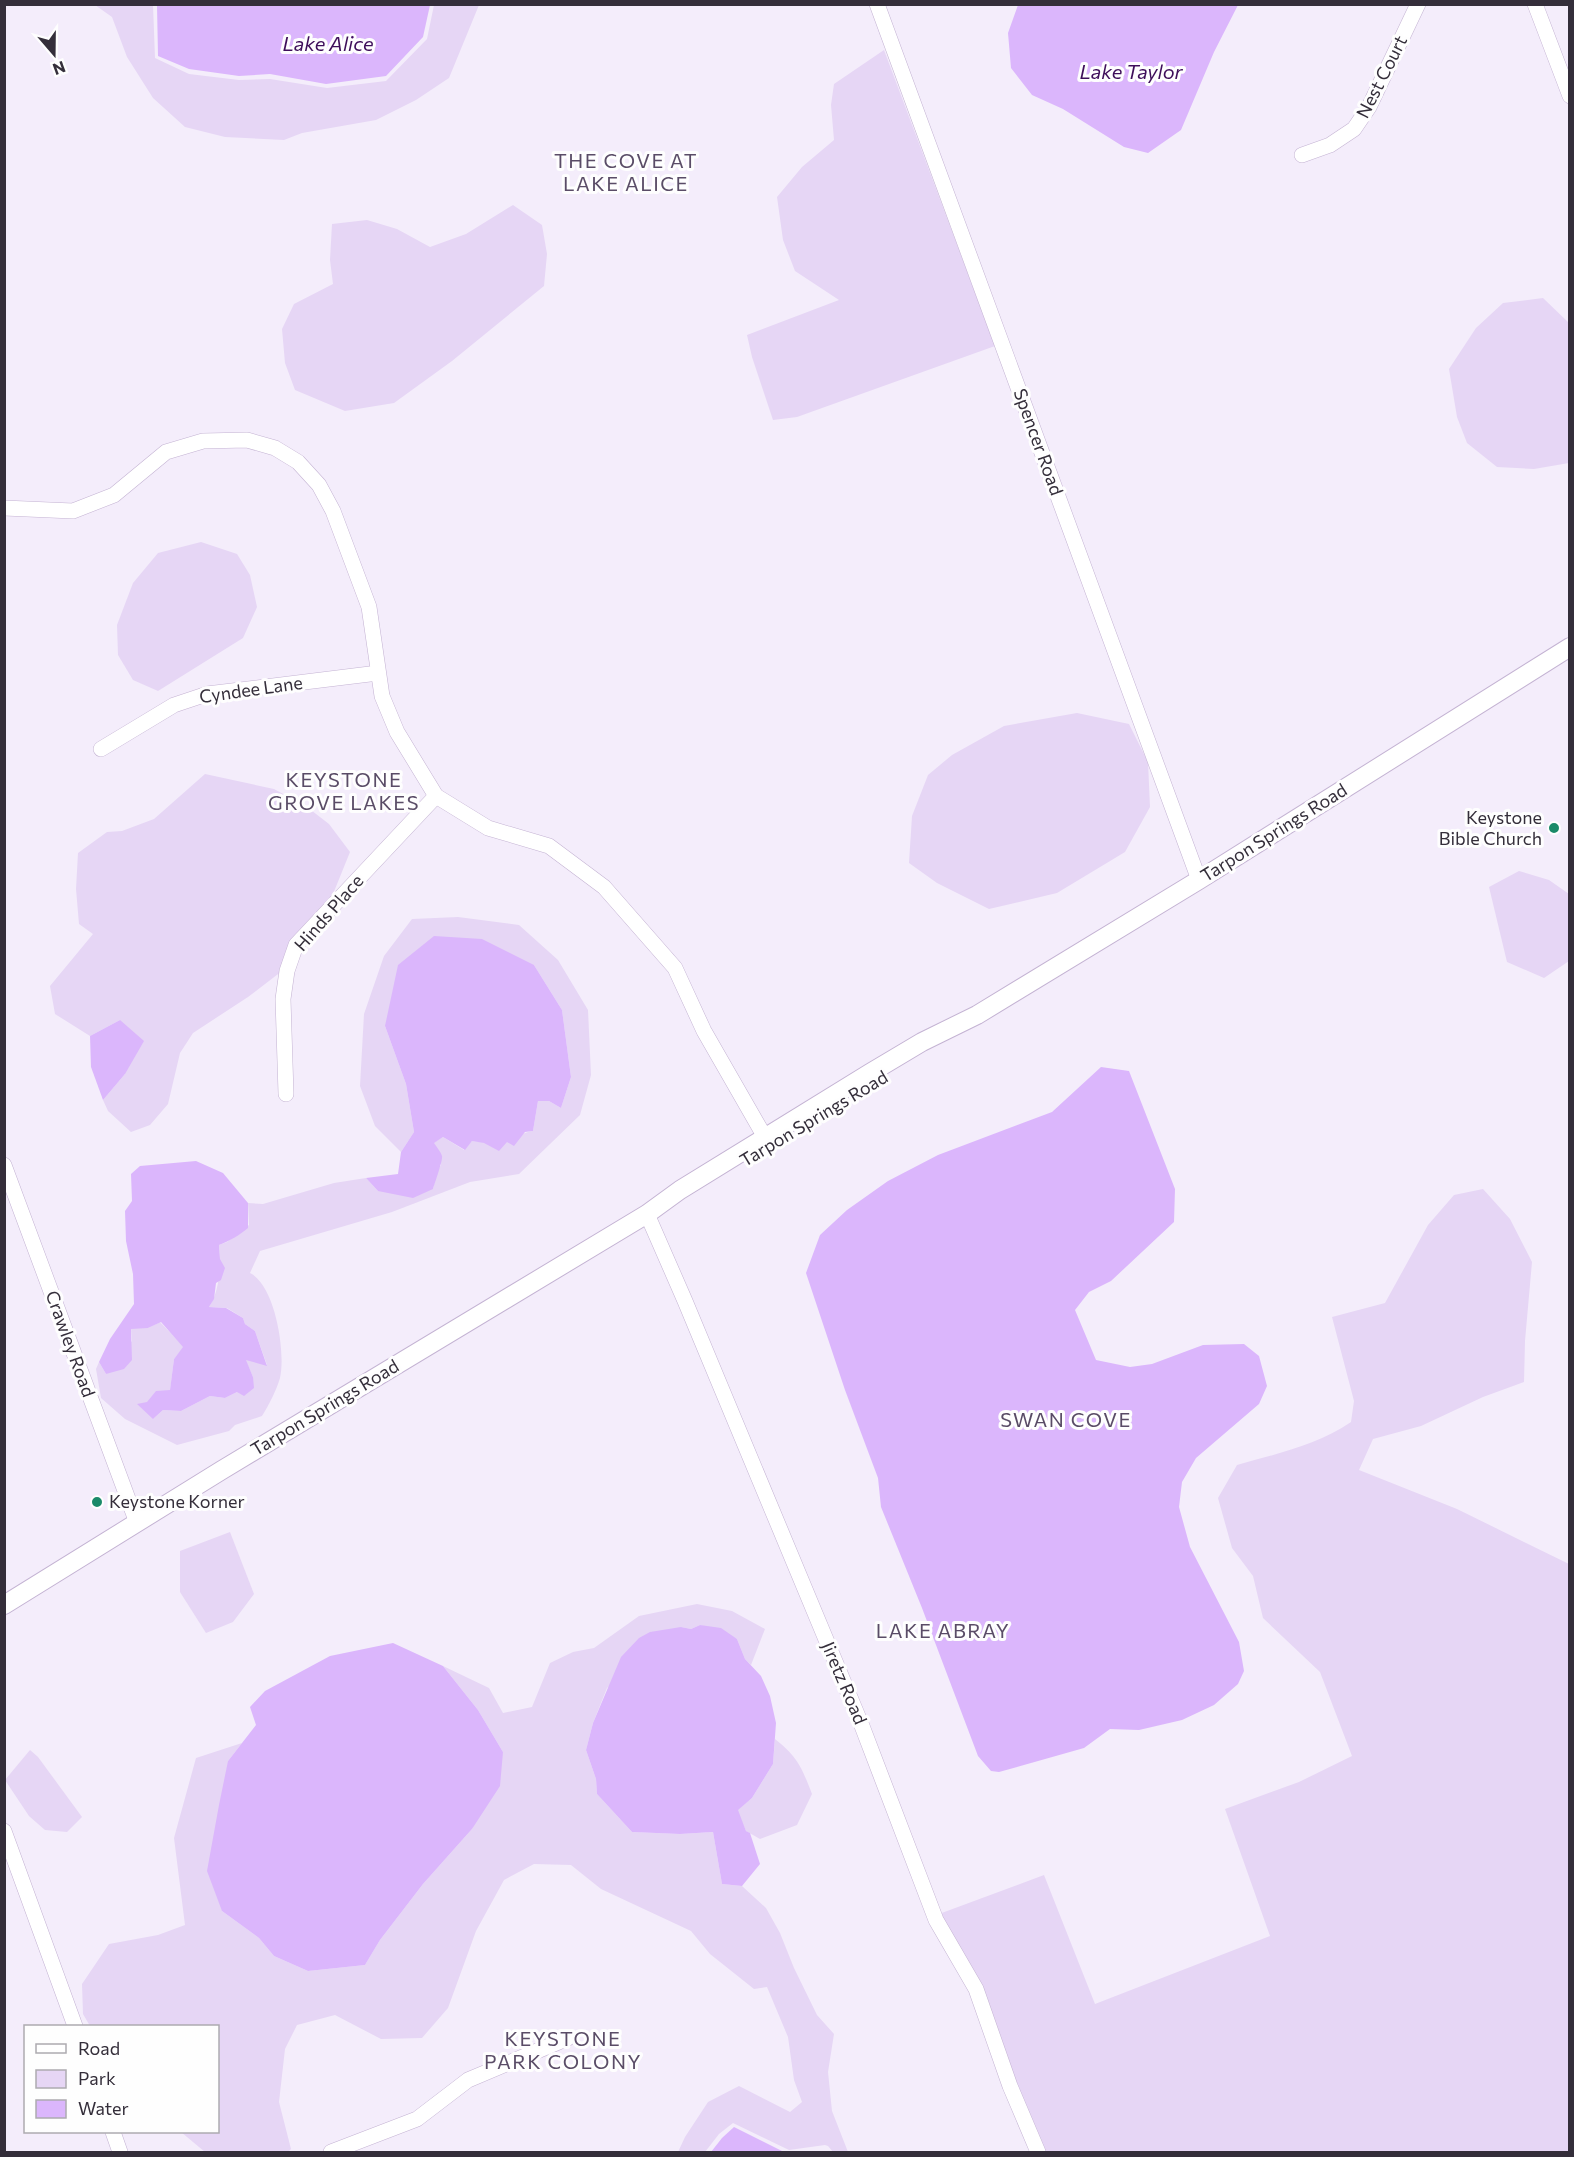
<svg xmlns="http://www.w3.org/2000/svg" width="1574" height="2157" font-family="Commissioner,sans-serif">
<rect width="100%" height="100%" fill="#f4edfb"/>
<g fill="#e6d6f5">
<path d="M95,5H153L155,58L189,74L239,80L270,79L327,88L386,81L427,39L434,5H479L449,78L416,100L376,120L302,133L284,140L225,137L185,127L153,98L127,57L112,17Z"/>
<path d="M884,50L995,346L797,417L773,420L752,357L747,335L839,300L795,271L783,240L777,197L802,167L834,140L831,105L834,84Z"/>
<path d="M513,205L542,225L547,254L544,286L452,361L394,403L345,411L295,390L285,363L282,329L294,304L333,284L330,260L332,224L367,220L397,229L430,247L466,234Z"/>
<path d="M1543,298L1569,323V463L1534,469L1497,467L1467,443L1457,417L1449,369L1476,328L1503,303Z"/>
<path d="M201,542L237,554L250,575L257,607L243,638L158,691L133,680L118,655L117,625L133,583L158,553Z"/>
<path d="M1077,713L1129,724L1148,762L1150,807L1125,852L1057,893L989,909L937,883L909,863L912,816L928,775L952,755L1004,726Z"/>
<path d="M205,774L274,789L307,807L329,824L350,852L331,899L282,971L248,997L193,1033L180,1053L168,1104L150,1125L131,1132L108,1111L103,1100L125,1074L120,1020L90,1036L55,1014L50,986L93,934L79,924L76,889L78,853L107,832L122,831L154,819Z"/>
<path d="M1519,871L1549,880L1569,894V961L1544,978L1507,962L1489,887Z"/>
<path d="M458,917L519,925L558,960L588,1010L591,1075L580,1115L519,1174L470,1182L392,1212L260,1251L250,1273C275,1285 286,1352 280,1378C276,1391 269,1405 262,1416L235,1425L229,1431L177,1445L125,1419L101,1398L96,1369L99,1362L106,1374L132,1341L131,1328H148L160,1322L184,1347L174,1359L170,1391L153,1419L163,1410L181,1411L210,1396L225,1398L237,1392L253,1377L245,1359L267,1365L255,1331L245,1324L243,1318L227,1308L209,1307C220,1291 221,1264 219,1245L227,1242L249,1225L248,1203L263,1204L334,1183L366,1178L378,1191L433,1189L437,1172L441,1165L433,1143L443,1137L464,1150L472,1141C483,1142 495,1144 506,1142C516,1139 523,1132 533,1131L538,1101H549L561,1108L571,1077L562,1010L534,965L385,1026L406,1084L414,1132L401,1152L375,1126L360,1086L364,1014L384,956L412,919Z"/>
<path d="M1483,1189L1510,1219L1532,1262L1525,1341L1524,1382L1483,1397L1421,1426L1373,1439L1359,1470L1457,1509L1569,1564V2152H1044L939,1914L1044,1875L1095,2004L1270,1936L1225,1809L1299,1782L1352,1756L1320,1672L1263,1618L1253,1576L1232,1548L1218,1498L1237,1465C1276,1454 1317,1445 1351,1422L1354,1401L1332,1317L1385,1303L1428,1225L1454,1195Z"/>
<path d="M230,1532L254,1594L233,1622L206,1633L180,1592V1551Z"/>
<path d="M697,1604L732,1611L765,1629L751,1665L745,1659L737,1639L700,1625L691,1629L681,1627L607,1688L593,1723L586,1750L596,1779L597,1794L632,1832L680,1834L713,1832L722,1884L742,1886L766,1908L780,1933L794,1968L817,2015L834,2034L828,2072L832,2111L848,2152H833L828,2146L825,2145L789,2150L733,2123L719,2134L705,2152H678L685,2137L708,2102L739,2086L790,2112L802,2102L794,2080L788,2037L767,1987L754,1989L710,1954L691,1931L601,1889L571,1865L534,1864L504,1880L476,1931L448,2008L422,2038L381,2039L335,2015L297,2025L285,2049L279,2102L291,2149L288,2152H205L181,2132H218V2026H90L83,2014L82,1984L109,1944L158,1935L185,1925L174,1838L196,1758L242,1743L228,1761L222,1911L259,1938L274,1956L308,1971L365,1965L380,1940L423,1884L472,1829L503,1752L478,1710L443,1666L489,1688L503,1713L532,1707L550,1663L573,1652L594,1648L639,1616Z"/>
<path d="M775,1739C798,1757 802,1768 812,1794L797,1825L760,1839L746,1831L737,1810L752,1798L773,1764Z"/>
<path d="M30,1750L38,1757L82,1817L67,1832L45,1830L29,1816L5,1780Z"/>
</g>
<g fill="#dbb6fc">
<path d="M157,5V4L430,5L423,37L386,76L326,84L270,74L239,76L189,69L158,56Z"/>
<path d="M1018,5V4L1238,5L1214,52L1181,130L1148,153L1124,147L1063,109L1032,95L1011,68L1008,33Z"/>
<path d="M434,936L482,939L534,965L562,1010L571,1077L561,1108L549,1101H538L533,1131L525,1132L514,1146L507,1142L499,1151L484,1143L472,1141L465,1150L443,1137L434,1143C436,1146 441,1152 442,1156C443,1160 435,1182 433,1189L413,1198L378,1191L366,1178L398,1174L401,1152L414,1132L406,1084L385,1026L398,965Z"/>
<path d="M120,1020L144,1041L125,1074L103,1100L91,1067L90,1036Z"/>
<path d="M1101,1067L1129,1071L1175,1189L1174,1222L1111,1281L1089,1292L1075,1310L1096,1360L1130,1367L1152,1364L1203,1345L1244,1344L1259,1356L1267,1386L1259,1404L1196,1458L1182,1482L1179,1507L1190,1547L1239,1642L1244,1671L1238,1684L1214,1705L1182,1720L1139,1730L1110,1729L1084,1748L999,1772L991,1771L978,1756L922,1608L881,1507L878,1478L845,1390L806,1273L820,1235L847,1210L888,1181L938,1155L1052,1112Z"/>
<path d="M196,1161L223,1173L248,1203V1228C240,1235 229,1241 219,1245L220,1259L225,1268L221,1280L216,1283L214,1299L209,1307L226,1308L243,1318L245,1324L255,1331L267,1366L246,1360L253,1377L254,1388L244,1396L237,1392L225,1398L210,1396L181,1411L163,1410L153,1419L137,1404L147,1402L156,1391L170,1390L174,1359L183,1347L161,1322L148,1328L131,1329L132,1360L124,1369L106,1374L99,1362L110,1339L134,1304L133,1274L126,1241L125,1211L132,1201L131,1174L140,1166Z"/>
<path d="M700,1625L721,1628L737,1639L745,1659L761,1676L770,1696L776,1723L773,1764L752,1798L738,1810L746,1831L750,1833L760,1864L742,1886L722,1884L713,1832L680,1834L632,1832L597,1794L596,1779L586,1750L593,1723L621,1657L639,1638L650,1632L681,1627L691,1629Z"/>
<path d="M393,1643L443,1666L478,1710L503,1752L500,1786L472,1829L423,1884L380,1940L365,1965L308,1971L274,1956L259,1938L222,1911L207,1871L219,1805L228,1761L256,1725L250,1707L265,1691L330,1656Z"/>
<path d="M734,2127L784,2152H711L722,2138Z"/>
</g>
<g fill="none" stroke-linecap="round" stroke-linejoin="round">
<g stroke="#c4b3d3" stroke-width="16">
<g id="minor">
<path d="M877,4L1199,880"/>
<path d="M1535,4L1570,96"/>
<path d="M1302,155L1330,145L1354,129L1369,107L1418,4"/>
<path d="M4,508L73,511L114,495L166,452L203,441L247,440L275,448L298,462L319,485L333,511L369,607L382,696L397,732L436,796L488,828L549,846L604,887L675,968L704,1031L770,1146"/>
<path d="M101,749L174,705L207,694L378,673"/>
<path d="M286,1094L283,999L287,971L296,945L436,796"/>
<path d="M4,1165L137,1523"/>
<path d="M647,1214L685,1301L862,1726L936,1920L976,1989L1010,2086L1038,2152"/>
<path d="M4,1831L75,2026"/>
<path d="M113,2132L120,2152"/>
<path d="M331,2152L417,2119L468,2080L568,2038"/>
</g>
</g>
<g stroke="#c4b3d3" stroke-width="20">
<path id="major" d="M4,1605L222,1470L647,1214L680,1190L870,1073L922,1042L977,1015L1199,880L1570,647"/>
</g>
<use href="#minor" stroke="#fff" stroke-width="15"/>
<use href="#major" stroke="#fff" stroke-width="18"/>
</g>
<g fill="#1a8a69" stroke="#fefefe" stroke-width="2">
<circle cx="1554" cy="828" r="6"/>
<circle cx="97" cy="1502" r="6"/>
</g>
<g text-anchor="middle" stroke-width="6" stroke-linejoin="round" paint-order="stroke">
<g font-size="18" fill="#342e3a" stroke="#fefefe">
<text transform="translate(1382 77) rotate(-63)" y="6">Nest Court</text>
<text transform="translate(1038 442) rotate(70)" y="6">Spencer Road</text>
<text transform="translate(251 690) rotate(-8)" y="6">Cyndee Lane</text>
<text transform="translate(1274 833) rotate(-32)" y="6">Tarpon Springs Road</text>
<text transform="translate(329 913) rotate(-49)" y="6">Hinds Place</text>
<text transform="translate(814 1119) rotate(-31)" y="6">Tarpon Springs Road</text>
<text transform="translate(70 1344) rotate(70)" y="6">Crawley Road</text>
<text transform="translate(325 1408) rotate(-31)" y="6">Tarpon Springs Road</text>
<text transform="translate(844 1683) rotate(67)" y="6">Jiretz Road</text>
</g>
<g font-size="18" fill="#342e3a" stroke="#fefefe" text-anchor="end">
<text x="1542" y="824">Keystone<tspan x="1542" dy="21">Bible Church</tspan></text>
<text x="109" y="1508" text-anchor="start">Keystone Korner</text>
</g>
<g font-size="20" font-style="italic" fill="#3e0e5a" stroke="#fefefe">
<text x="328" y="51">Lake Alice</text>
<text x="1131" y="79">Lake Taylor</text>
</g>
<g font-size="20" letter-spacing="1.5" fill="#5a4c67" stroke="#fefefe">
<text x="626" y="168">THE COVE AT<tspan x="626" dy="23">LAKE ALICE</tspan></text>
<text x="344" y="787">KEYSTONE<tspan x="344" dy="23">GROVE LAKES</tspan></text>
<text x="1066" y="1427">SWAN COVE</text>
<text x="943" y="1638">LAKE ABRAY</text>
<text x="563" y="2046">KEYSTONE<tspan x="563" dy="23">PARK COLONY</tspan></text>
</g>
</g>
<rect width="1574" height="2157" fill="none" stroke="#342e3a" stroke-width="12"/>
<rect x="24" y="2025" width="195" height="108" fill="#fefefe" stroke="#adabb0" stroke-width="1.5"/>
<rect x="36" y="2044" width="30" height="9" fill="#ffffff" stroke="#adabb0" stroke-width="1.5"/>
<text x="78" y="2055" font-size="18" fill="#342e3a">Road</text>
<rect x="36" y="2070" width="30" height="18" fill="#e6d6f5" stroke="#adabb0" stroke-width="1.5"/>
<text x="78" y="2085" font-size="18" fill="#342e3a">Park</text>
<rect x="36" y="2100" width="30" height="18" fill="#dbb6fc" stroke="#adabb0" stroke-width="1.5"/>
<text x="78" y="2115" font-size="18" fill="#342e3a">Water</text>
<g transform="translate(54 54) rotate(160)" stroke="#fefefe" stroke-width="4.5" paint-order="stroke">
<path d="M0-4.5L10 22L0 15L-10 22Z" fill="#342e3a"/>
<text y="-9" font-size="16" font-weight="bold" text-anchor="middle" fill="#342e3a">N</text>
</g>
</svg>
